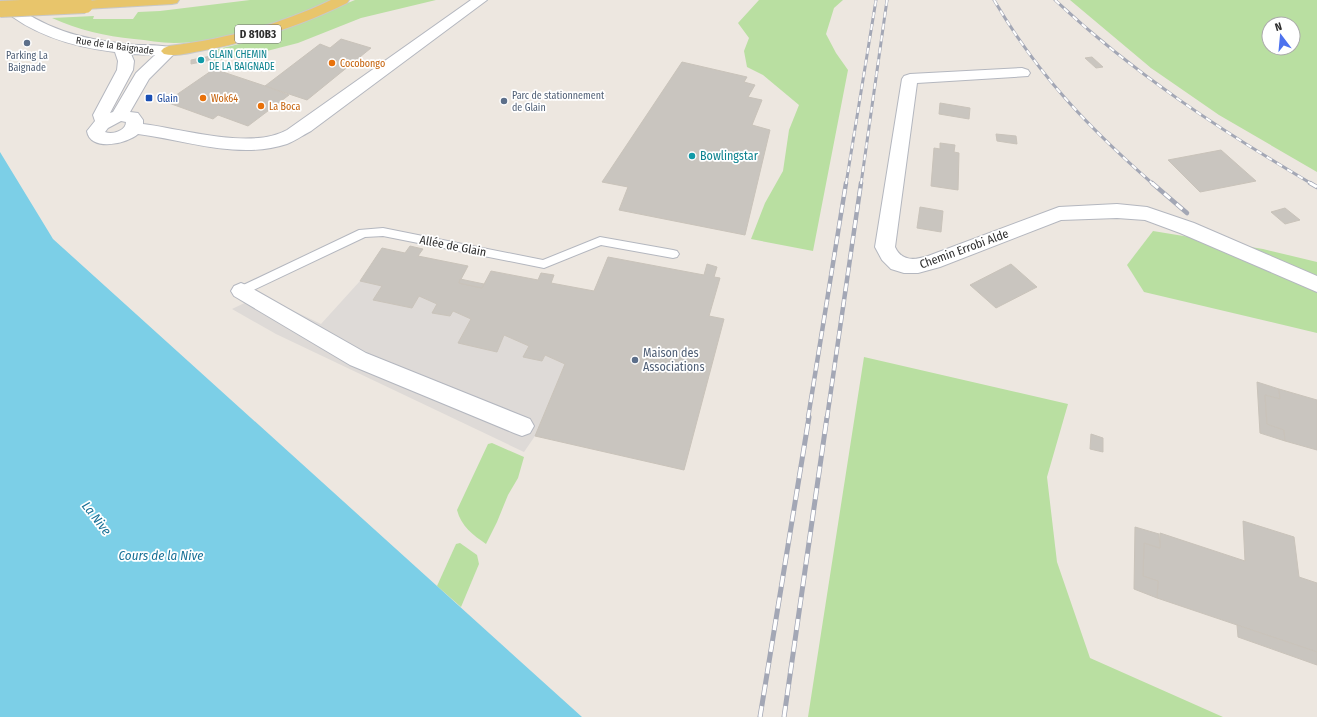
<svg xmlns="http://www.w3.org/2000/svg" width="1317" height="717" font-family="'Fira Sans Condensed',sans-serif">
<rect width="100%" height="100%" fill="#ede7e0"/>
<g fill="#b9dfa1" fill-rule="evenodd">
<path d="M250,0H332C286,20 225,43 174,43C161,43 147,40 134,39C105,36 79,30 52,18L94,16L93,19H133L138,12L160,11Z"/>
<path d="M355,0H436L361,18L298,43L263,52L214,61V50L256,40Z"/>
<path d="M759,0H843L834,8L826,34L836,53L848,70L813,251L751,239L765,203L783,171L789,130L799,105L763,75L747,67L744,51L749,38L738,23Z"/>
<path d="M1070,0H1317V172L1219,115L1151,68ZM1269,24H1293V48H1269Z"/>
<path d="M1153,231L1263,249L1317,262V333L1144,292L1127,265Z"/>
<path d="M864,357L1068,404L1047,477L1057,562L1090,658L1223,717H808Z"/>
<path d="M492,443L524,457L518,478L508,495L497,522L486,544C473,535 461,526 457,510L488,444Z"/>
<path d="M460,543L477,555L479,564L461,607L437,586L456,544Z"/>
</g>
<path fill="#dedad7" d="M360,281L382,286L373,300L412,308L419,296L437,304L433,313L450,316L453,311L471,319L458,343L497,352L504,335L529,346L524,357L542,361L545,355L565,364L535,436L524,452L276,334L232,309L261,295L321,324Z"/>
<path fill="#7ccfe7" d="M0,152L53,239L582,717H0Z"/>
<g fill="#c9c5bf" stroke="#c9c3ba">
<path d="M341,39L371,48L307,100L265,86L320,44L330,48Z"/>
<path d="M211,56V60L191,64V60Z"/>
<path d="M1092,57L1103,67L1096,68L1085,58Z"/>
<path d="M682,62L747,77L744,82L755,85L748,97L762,100L752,125L770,130L745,235L619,210L628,187L602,182Z"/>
<path d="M214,69L265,86L289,95L248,126L218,115L213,119L166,102Z"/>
<path d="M940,103L970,108L969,119L939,114Z"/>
<path d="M996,134L1016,136L1017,144L997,141Z"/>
<path d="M940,143L955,145L954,152L959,153L958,190L931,186L934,148L940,149Z"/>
<path d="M1221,150L1256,181L1200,192L1168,160Z"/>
<path d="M920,207L943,211L941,232L917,228Z"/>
<path d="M1285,208L1300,220L1285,224L1271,212Z"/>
<path d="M410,246L423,249L418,256L468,266L459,283L482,288L491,271L538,280L541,273L554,275L551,283L594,291L608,257L704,275L707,264L717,267L714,277L720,278L709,316L724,319L684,470L535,436L565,364L545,355L542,361L523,357L529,346L504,335L497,352L458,343L471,319L453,311L450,316L432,313L437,304L419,296L412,308L373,300L382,286L360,281L382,248L405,253Z"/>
<path d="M1011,264L1037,287L996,308L970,285Z"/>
<path d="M460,279L484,284L482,288L459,283Z"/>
<path d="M1257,382L1279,389L1280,399L1265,395L1267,424L1284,430L1285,441L1260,433Z"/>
<path d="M1279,389L1317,400V450L1285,441L1284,430L1267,424L1265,395L1280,399Z"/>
<path d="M1091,434L1103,438V452L1090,449Z"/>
<path d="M1243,521L1294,537L1299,577L1317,583V652L1157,598L1158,581L1143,576L1144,543L1160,548V533L1245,561Z"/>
<path d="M1135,527L1159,534L1160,548L1144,543L1143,576L1158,581L1157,598L1134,589Z"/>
<path d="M1237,625L1317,652V665L1238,637Z"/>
</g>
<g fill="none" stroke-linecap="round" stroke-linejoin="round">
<g stroke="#b4b7bf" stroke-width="2">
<path id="lane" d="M383,228L543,260L600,237L673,250L677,251L679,254L677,257L673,258L601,245L544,268L383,236L365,237L245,294L241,296L237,294L235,291L237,288L359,230Z"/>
</g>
<g stroke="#b4b7bf" stroke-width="2">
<g id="street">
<path d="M0,0H9C42,29 82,39 125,44C141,46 159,44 174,48L177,51L149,79L130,112L138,113L143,120V124C183,129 251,150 287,130L471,0H487L311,131C303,135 295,141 287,144C239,160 185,140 138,134C127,144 90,152 87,131L95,121L93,115L117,70L118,61L115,52C73,47 32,35 0,7ZM131,54L155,55L136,73L113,112L110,113L133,70L134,61ZM121,121L126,122C126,131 112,135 105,132L108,128Z"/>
<path d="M1022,68L1028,70L1030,73L1028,76L917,83L895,247C902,262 915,260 928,256L1059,207L1117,204L1147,207L1194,223L1317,276V292L1180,233L1145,220L1117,218L1061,220L940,267L918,273H904L891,269L882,260L875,247L902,79L904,76L910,74Z"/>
<path d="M241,283L248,286L366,353L530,419L534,426L530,433L522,436L514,433L350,365L234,296L231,291L234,286Z"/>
</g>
</g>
<g stroke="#c8c8c8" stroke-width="2">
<g id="primary">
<path d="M97,0H179L177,3L172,4L85,9L80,8L78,5L80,2Z"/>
<path d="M331,0H349L347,3C300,26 251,42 200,51C188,53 175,57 164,54L161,51L164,48L169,46C226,39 279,25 331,0Z"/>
</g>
</g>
<use href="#lane" fill="#fff" fill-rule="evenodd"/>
<use href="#street" fill="#fff" fill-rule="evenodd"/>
<use href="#primary" fill="#e8c56b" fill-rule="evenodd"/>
<g stroke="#a3a7b5" stroke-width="3">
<g id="rail-far2">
<path d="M994,0C1038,75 1088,127 1153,184"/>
<path d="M1055,0C1133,73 1220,130 1312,184"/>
<path d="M846,184L876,0"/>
<path d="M861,184L887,0"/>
</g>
</g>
<g stroke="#a3a7b5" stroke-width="4.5">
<g id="rail-far1">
<path d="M1152,183L1187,213"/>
<path d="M1310,183L1317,187"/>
<path d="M808,418L846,183"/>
<path d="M827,418L861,183"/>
</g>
</g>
<g stroke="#a3a7b5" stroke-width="5">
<g id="rail">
<path d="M760,717L809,417"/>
<path d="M784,717L827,417"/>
</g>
</g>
<use href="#rail-far2" stroke="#fff" stroke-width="2" stroke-dasharray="6" stroke-linecap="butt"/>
<use href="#rail-far1" stroke="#fff" stroke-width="3" stroke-dasharray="8" stroke-linecap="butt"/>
<use href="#rail" stroke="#fff" stroke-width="3.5" stroke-dasharray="11" stroke-linecap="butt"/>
<g stroke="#c8c8c8" stroke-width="18" stroke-linecap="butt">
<path id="primary-bridge" d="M0,9L85,5"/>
</g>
<use href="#primary-bridge" stroke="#e8c56b" stroke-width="16"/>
</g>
<g fill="#5c6f8a" stroke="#fff" stroke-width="1.5">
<circle cx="27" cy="43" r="4"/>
<circle cx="504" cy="101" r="4"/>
<circle cx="635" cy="360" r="4"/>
</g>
<g fill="#0f9aa8" stroke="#fff" stroke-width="1.5">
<circle cx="201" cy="60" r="4"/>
<circle cx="692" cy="156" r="4"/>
</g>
<g fill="#e8710a" stroke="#fff" stroke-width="1.5">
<circle cx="332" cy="63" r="4"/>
<circle cx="203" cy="98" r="4"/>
<circle cx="261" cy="106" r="4"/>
</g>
<rect fill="#1a4fb4" stroke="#fff" stroke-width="1.5" x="145" y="94" width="8" height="8" rx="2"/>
<g text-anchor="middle" stroke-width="3.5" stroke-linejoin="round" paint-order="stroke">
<g font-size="10" fill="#2d2d2d" stroke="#fff">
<text transform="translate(115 45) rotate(8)" y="4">Rue de la Baignade</text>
</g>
<g font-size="10" fill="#0d838f" stroke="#fff" text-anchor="start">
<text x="209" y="58">GLAIN CHEMIN<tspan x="209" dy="12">DE LA BAIGNADE</tspan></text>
</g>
<g font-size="10" fill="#4e5e75" stroke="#fff">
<text x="27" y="59">Parking La<tspan x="27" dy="12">Baignade</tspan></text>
<text x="512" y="99" text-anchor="start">Parc de stationnement<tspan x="512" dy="12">de Glain</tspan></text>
</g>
<g font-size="10" fill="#c56008" stroke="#fff" text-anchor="start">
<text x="340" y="67">Cocobongo</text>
<text x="211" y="102">Wok64</text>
<text x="269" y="110">La Boca</text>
</g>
<g font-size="10" fill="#164399" stroke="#fff" text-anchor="start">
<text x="157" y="102">Glain</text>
</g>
<rect fill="#fff" stroke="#6c6c6c" stroke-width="1" x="235" y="25" width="46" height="18" rx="3"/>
<g font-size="11" font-weight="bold" fill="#2d2d2d">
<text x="258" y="38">D 810B3</text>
</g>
<g font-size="12" fill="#0d838f" stroke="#fff" text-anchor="start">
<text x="700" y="160">Bowlingstar</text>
</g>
<g font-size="12" fill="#2d2d2d" stroke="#fff">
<text transform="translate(453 246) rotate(11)" y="4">Allée de Glain</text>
<text transform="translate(964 249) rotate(-20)" y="4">Chemin Errobi Alde</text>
</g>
<g font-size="12" fill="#4e5e75" stroke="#fff" text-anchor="start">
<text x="643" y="357">Maison des<tspan x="643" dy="14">Associations</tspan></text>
</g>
<g font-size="13" font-style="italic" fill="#177096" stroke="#fff">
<text transform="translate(97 518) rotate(52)" y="5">La Nive</text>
<text x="161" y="560">Cours de la Nive</text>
</g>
</g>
<g transform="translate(1281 36) rotate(344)"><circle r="19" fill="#ffffff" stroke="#ababab"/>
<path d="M0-3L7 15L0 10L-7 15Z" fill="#4d72ee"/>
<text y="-6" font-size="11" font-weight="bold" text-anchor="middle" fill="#2d2d2d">N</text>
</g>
</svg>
